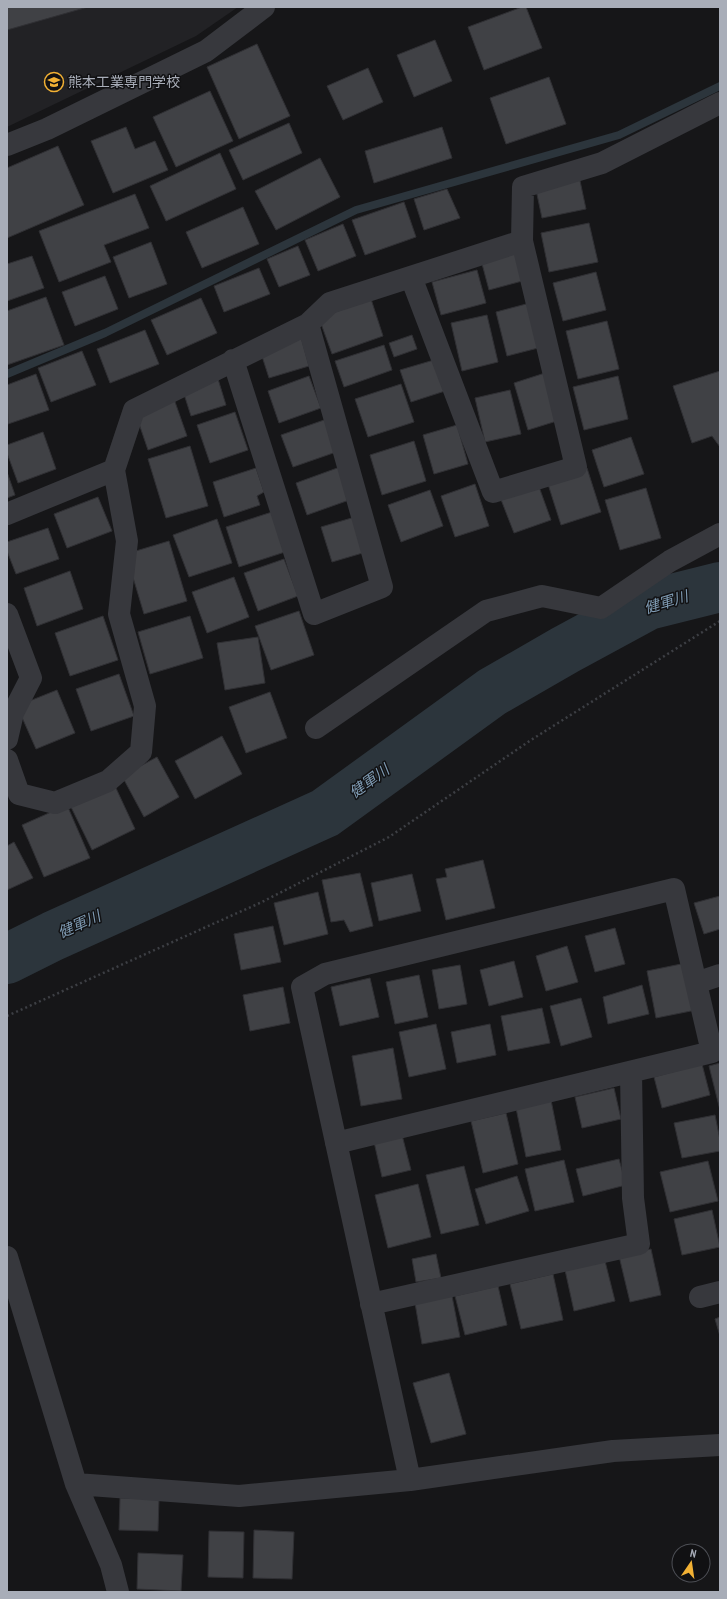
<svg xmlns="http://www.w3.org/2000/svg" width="727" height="1599" font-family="'PT Sans Narrow','Noto Sans JP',sans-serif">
<rect width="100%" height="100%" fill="#161618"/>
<path fill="#222225" d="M88 7H238L196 36 7 127V30Z"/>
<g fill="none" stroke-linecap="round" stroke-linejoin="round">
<path stroke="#2c353c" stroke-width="8" d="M7 374 105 333 356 210 619 135 720 86"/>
<path stroke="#2c353c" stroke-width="50" d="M7 959 53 936 325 813 492 692 565 650 648 605 720 587"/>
</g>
<path fill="#404145" stroke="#303034" d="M7 7H88L7 30Z
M522 7H526L542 48 484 70 468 27Z
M435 40 452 81 414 97 397 55Z
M257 44 290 116 239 139 207 67Z
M368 68 383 102 343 120 327 86Z
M549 77 566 124 506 144 490 98Z
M210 91 233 141 176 167 153 117Z
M289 123 302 153 243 180 229 150Z
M126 127 135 149 155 141 168 170 113 193 91 141Z
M442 127 452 158 374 183 365 151Z
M58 146 84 205 7 238V168Z
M220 153 236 189 166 221 150 186Z
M320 158 340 197 276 230 255 191Z
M579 176 586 209 542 218 535 185Z
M447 189 460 218 424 230 414 199Z
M135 194 149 228 104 245 111 262 59 282 39 231Z
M404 202 416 237 365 255 352 220Z
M243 207 259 244 202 268 186 232Z
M589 223 598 262 549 272 541 233Z
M343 224 356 256 318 271 305 240Z
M151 242 167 284 129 298 113 257Z
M298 246 310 275 279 287 267 259Z
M518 250 526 280 489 290 481 260Z
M32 256 44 288 7 301V264Z
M259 268 270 294 224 312 214 286Z
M477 270 486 303 441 315 432 282Z
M596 272 606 310 563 321 553 283Z
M105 276 118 309 75 326 62 292Z
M46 297 64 345 7 365V311Z
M201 298 217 333 167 355 151 320Z
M371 299 383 336 332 354 319 318Z
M530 303 542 347 507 356 496 312Z
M487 315 498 362 462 371 451 323Z
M607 321 619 369 578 379 566 331Z
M145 330 159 364 110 383 97 349Z
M412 335 417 349 394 357 389 343Z
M301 337 309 366 269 378 260 350Z
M384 345 392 370 344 387 335 361Z
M82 351 96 385 51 402 38 368Z
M434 360 445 391 411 402 400 370Z
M720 371V447L712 436 692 443 673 386Z
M545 373 560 420 528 430 514 383Z
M36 374 49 410 8 424 7 385Z
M309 376 321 408 279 423 268 391Z
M618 376 628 419 584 430 573 387Z
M218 379 226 405 191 416 183 391Z
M401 384 414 422 368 437 355 399Z
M510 390 521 434 485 442 475 398Z
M174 399 187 436 148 450 135 412Z
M235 412 248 450 210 463 197 425Z
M327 419 339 451 293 467 281 435Z
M457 425 468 464 434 474 423 435Z
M43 432 56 469 18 483 7 453V445Z
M631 437 644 474 604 487 592 450Z
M414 441 426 481 382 495 370 455Z
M190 446 208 506 166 518 148 459Z
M340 467 352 499 307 515 296 483Z
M256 468 264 492 257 496 260 505 224 517 213 482Z
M587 468 601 512 561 525 547 481Z
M7 472 15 495 7 498Z
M475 484 489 526 455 537 441 496Z
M538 484 551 520 514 533 500 497Z
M646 488 661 538 620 550 605 500Z
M430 490 443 526 401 542 388 505Z
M98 497 112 531 67 548 54 514Z
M275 511 288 551 239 567 226 527Z
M355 517 366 552 332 562 321 527Z
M217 519 232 563 189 577 173 535Z
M48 528 59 559 16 574 7 551V542Z
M169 541 187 601 144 614 126 554Z
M284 559 298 596 258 611 244 573Z
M70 571 83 609 37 626 24 588Z
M234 577 249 617 207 633 192 592Z
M299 611 314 655 271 670 255 626Z
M103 616 118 660 70 676 55 633Z
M190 616 203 658 150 674 138 632Z
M258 637 265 683 225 690 217 643Z
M119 674 134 716 91 731 76 689Z
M57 690 75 733 36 749 17 706Z
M270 692 287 738 246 753 229 707Z
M222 736 242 774 195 799 175 761Z
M157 757 179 797 144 817 122 776Z
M115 786 135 829 92 850 71 807Z
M67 805 90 858 44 877 22 825Z
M14 842 33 878 7 890V846Z
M483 860 495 908 446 920 436 879 447 877 445 869Z
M360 873 373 926 350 932 344 920 331 922 322 880Z
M412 874 421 911 379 921 371 883Z
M318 892 328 934 284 945 274 903Z
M720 896V929L704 934 694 903Z
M273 926 281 962 241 970 234 934Z
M615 928 625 964 595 972 585 936Z
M567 946 578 982 546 991 536 956Z
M514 961 523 997 489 1006 480 970Z
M686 963 696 1010 656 1018 647 971Z
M460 965 467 1004 439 1009 432 970Z
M419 975 428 1017 395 1024 386 982Z
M370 978 379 1017 340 1026 331 987Z
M642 985 649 1014 608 1024 603 997Z
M283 987 290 1023 250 1031 243 995Z
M581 998 592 1037 561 1046 550 1006Z
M542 1008 550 1043 508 1051 501 1016Z
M436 1024 446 1069 409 1077 399 1032Z
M490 1024 496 1055 457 1063 451 1032Z
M393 1048 402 1099 361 1106 352 1056Z
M720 1063V1110L709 1066Z
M702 1064 710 1095 662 1108 654 1077Z
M614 1088 621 1119 582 1128 575 1097Z
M551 1100 561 1150 526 1157 516 1108Z
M506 1113 518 1164 483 1173 471 1121Z
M715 1115 720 1140V1151L682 1158 674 1123Z
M402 1135 411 1170 382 1177 374 1142Z
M619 1159 626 1185 583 1196 576 1169Z
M564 1160 574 1202 535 1211 525 1169Z
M708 1161 718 1201 670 1212 660 1172Z
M464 1166 479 1225 441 1234 426 1175Z
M517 1176 529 1211 486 1224 475 1189Z
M418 1184 431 1237 388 1248 375 1195Z
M712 1210 720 1247 682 1255 674 1219Z
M651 1249 661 1295 630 1302 619 1256Z
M436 1254 441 1278 416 1282 412 1259Z
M605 1261 615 1301 574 1311 565 1270Z
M553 1274 563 1320 521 1329 510 1284Z
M498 1286 507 1325 465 1335 455 1296Z
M452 1296 460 1337 422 1344 415 1303Z
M720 1317V1336L715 1319Z
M449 1373 466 1434 431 1443 413 1383Z
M120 1498 159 1499 158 1531 119 1530Z
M254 1530 294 1532 292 1579 253 1578Z
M209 1531 244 1532 243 1578 208 1577Z
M138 1553 183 1555 181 1591 137 1589Z"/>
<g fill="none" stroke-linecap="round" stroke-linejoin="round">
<path stroke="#3d3f44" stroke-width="2.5" stroke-dasharray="2 3" stroke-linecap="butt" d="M7 1016 262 902 389 837 531 740 720 621"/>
<path stroke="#37383d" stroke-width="22" d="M411 277 493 492 576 467 522 241
M233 360 314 614 382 587 308 324
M7 514 114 470
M7 614 31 678 13 713 7 739
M316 728 486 611 542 596 601 608 670 561 720 534
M7 760 19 794 55 803 108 781 141 752 145 706 119 614 127 541 114 470 134 410 308 324 330 303 522 241 523 187 602 163 720 103
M696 983 720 975
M336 1143 712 1052 674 889 325 974 302 987C338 1152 374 1316 410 1480
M7 1257 76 1484 111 1565 118 1592
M700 1297 720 1292
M371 1304 639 1244 633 1198 631 1072
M76 1484 239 1496 410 1480 613 1451 720 1445"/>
<path stroke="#37383d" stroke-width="22" d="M7 145 47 129 206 51 264 7"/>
</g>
<defs>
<g id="school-ring" transform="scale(1)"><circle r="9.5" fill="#111113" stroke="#f2b134" stroke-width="1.5"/><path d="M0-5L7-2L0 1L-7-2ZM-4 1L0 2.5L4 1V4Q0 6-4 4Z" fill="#f2b134"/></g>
</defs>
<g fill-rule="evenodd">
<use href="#school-ring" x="54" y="82"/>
</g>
<g text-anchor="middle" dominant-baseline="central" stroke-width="3" stroke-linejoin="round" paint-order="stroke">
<g font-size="14" fill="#a8adb8" stroke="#111113" text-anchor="start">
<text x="68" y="82">熊本工業専門学校</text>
</g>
<g font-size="15" font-style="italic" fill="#7f9bb3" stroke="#111113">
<text transform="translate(666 602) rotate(-17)">健軍川</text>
<text transform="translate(369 781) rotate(-36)">健軍川</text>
<text transform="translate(79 924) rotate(-24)">健軍川</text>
</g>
</g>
<rect width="727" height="1599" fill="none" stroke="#a8adb8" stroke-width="16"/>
<g transform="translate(691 1563) rotate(13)"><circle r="19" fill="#111113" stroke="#4d4f55"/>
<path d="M0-3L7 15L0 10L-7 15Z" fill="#f2b134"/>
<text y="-6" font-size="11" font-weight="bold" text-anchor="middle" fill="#a8adb8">N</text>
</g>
</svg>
